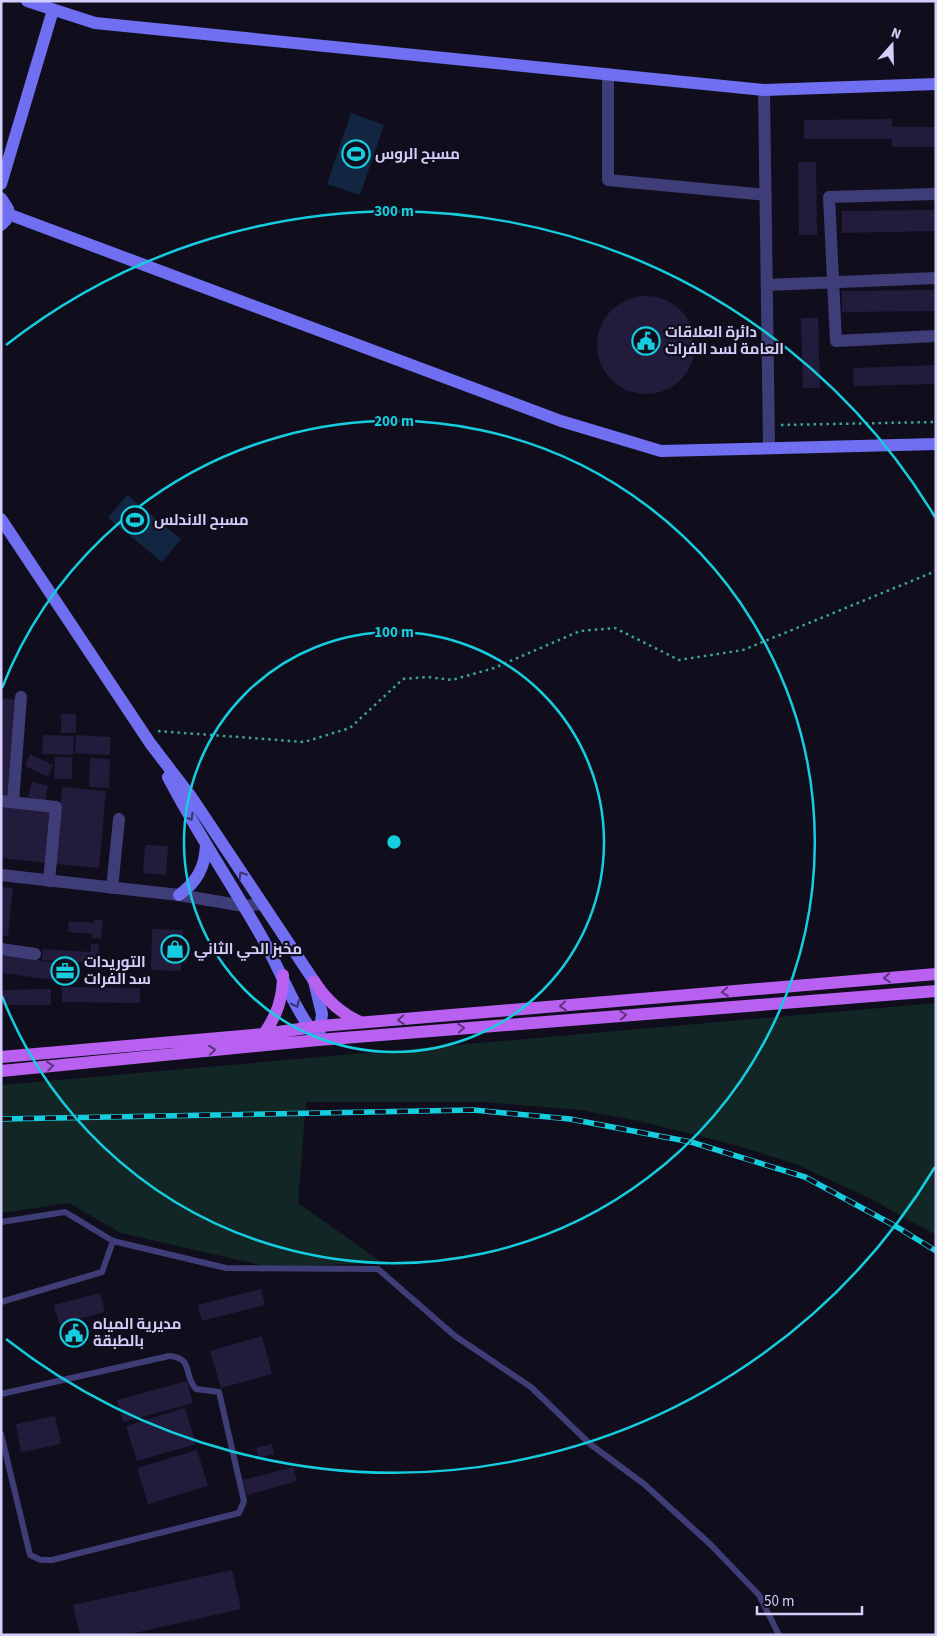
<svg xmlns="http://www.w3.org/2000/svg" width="937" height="1636" font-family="'Source Sans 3',Cairo,sans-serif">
<rect width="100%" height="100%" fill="#100e1d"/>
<path fill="#112625" d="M936 1003V1235L873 1200 796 1164 735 1145 639 1121 580 1110 483 1102H306L298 1203 383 1263 269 1267 121 1233 69 1203 1 1213V1085Z"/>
<path fill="#122541" d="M351 113 384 125 360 195 327 184Z
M127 495 181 539 162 562 108 518Z"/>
<path fill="#221b3c" d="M892 119V127H936V147H892V139H804V120Z
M798 162H816L817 235H799Z
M936 210V231L842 233V211Z
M936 290V311L842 312V291Z
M597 345a49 49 0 1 1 98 0a49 49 0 1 1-98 0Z
M801 318H818L820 388H803Z
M936 365V384L854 386 853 368Z
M1 698 16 700 8 796 1 795Z
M61 714H76V733H61Z
M43 735 74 736 73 755 42 754Z
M76 735 110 737V755L75 753Z
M30 754 53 765 48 777 25 766Z
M55 757H72V779H54Z
M90 758 110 759 109 788 89 787Z
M32 782 48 786 45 801 28 797Z
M62 787 106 791 99 868 55 864Z
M1 805 54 811 48 863 1 858Z
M145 845 168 846 166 875 143 873Z
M1 887 13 888 8 936 1 935Z
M94 919 103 920 101 939 92 938V934L68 932 69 921 94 923Z
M152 929 183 930 181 971 151 970Z
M91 944 99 945 98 968 89 967V963L42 960 43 949 91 952Z
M1 955 56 963 54 980 1 973Z
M62 987 140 988V1003L62 1002Z
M51 989V1005H1V990Z
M261 1289 265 1305 202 1321 198 1305Z
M100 1293 105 1312 59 1324 54 1305Z
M262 1336 272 1374 221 1388 210 1351Z
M187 1381 193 1403 123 1422 117 1400Z
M185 1408 196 1444 137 1461 126 1426Z
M55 1416 61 1444 21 1452 16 1424Z
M272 1444 274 1454 259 1458 256 1448Z
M197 1450 208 1486 148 1504 137 1468Z
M293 1467 297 1481 247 1495 243 1480Z
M232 1570 241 1609 126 1635H80L73 1605Z"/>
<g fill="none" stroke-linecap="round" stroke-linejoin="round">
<path stroke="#38a49d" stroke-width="2.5" stroke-dasharray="2.5 4" stroke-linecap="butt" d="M781 425 936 422
M158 731 304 742 350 728 403 679 428 677 452 680 494 668 580 631 615 628 679 660 743 650 936 571"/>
<path stroke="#3f3d77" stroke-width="6" d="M1 1222 65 1212 113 1241 226 1268 378 1269 455 1336 531 1387 590 1444 644 1484 711 1545 759 1595 779 1635
M1 1302 102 1272 113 1241
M1 1394 169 1356C194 1358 183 1375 196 1389L219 1392 244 1501 239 1513 52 1560H41L30 1555 1 1434"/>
<path stroke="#3f3d77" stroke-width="12" d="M608 74V180L766 195
M764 90 769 446
M936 194 829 197 836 341 936 336
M767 285 936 278
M1 801 56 807 49 881
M13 802 21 697
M112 888 119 819
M1 949 35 954"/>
<path stroke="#3f3d77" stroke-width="12" d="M1 875 179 895 244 906 261 904"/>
<path stroke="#706ef1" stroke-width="12" d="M27 1 95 23 764 90 936 84
M1 184 53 10
M1 198 8 209 6 220 1 225
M8 214 561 421 661 451 936 444
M1 519 150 743 192 798 314 981 322 1014 319 1037
M168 777C197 833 233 886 264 941 280 970 295 1010 315 1035
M179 895C197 882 205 867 206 845"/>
<path stroke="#b860f0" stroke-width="12" d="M314 981C326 1000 340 1013 360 1022
M264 1034C277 1015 283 998 283 975
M1 1057 264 1034 321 1026 936 974
M1 1071 318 1040 936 991"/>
<g stroke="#15cddf" stroke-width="5.5">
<path id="rail" d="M1 1119 473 1110 570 1119 691 1142 805 1177 897 1227 936 1251"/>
</g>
<use href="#rail" stroke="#100e1d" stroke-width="4" stroke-dasharray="11" stroke-linecap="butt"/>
</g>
<defs><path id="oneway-chevron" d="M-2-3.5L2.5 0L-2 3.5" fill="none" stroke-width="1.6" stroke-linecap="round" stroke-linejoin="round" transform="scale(1.25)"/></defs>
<g stroke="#363472">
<use href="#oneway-chevron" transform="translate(190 817) rotate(60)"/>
<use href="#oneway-chevron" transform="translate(242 875) rotate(-123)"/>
<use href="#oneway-chevron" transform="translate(296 1004) rotate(65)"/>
</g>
<g stroke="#5c337c">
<use href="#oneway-chevron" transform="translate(887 978) rotate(175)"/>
<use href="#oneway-chevron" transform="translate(725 992) rotate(175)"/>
<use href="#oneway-chevron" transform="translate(563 1006) rotate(175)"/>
<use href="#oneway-chevron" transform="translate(623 1015) rotate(-5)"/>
<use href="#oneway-chevron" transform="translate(401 1020) rotate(175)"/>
<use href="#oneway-chevron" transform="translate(461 1028) rotate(-5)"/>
<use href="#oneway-chevron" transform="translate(212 1050) rotate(-6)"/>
<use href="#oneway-chevron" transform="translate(50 1066) rotate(-6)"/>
</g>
<g fill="none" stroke="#15cddf" stroke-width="2.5">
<circle cx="394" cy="842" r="210"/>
<path d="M2 688A421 421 0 1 1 2 996"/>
<path d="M935 1167A631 631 0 0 1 6 1339M6 345A631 631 0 0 1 935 517"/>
</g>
<defs>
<g id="stadium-ring" transform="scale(1.4375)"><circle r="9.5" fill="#100e1d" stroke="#15cddf" stroke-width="1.5"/><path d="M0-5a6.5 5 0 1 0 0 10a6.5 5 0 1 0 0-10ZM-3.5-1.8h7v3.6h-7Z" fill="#15cddf"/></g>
<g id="civic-ring" transform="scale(1.4375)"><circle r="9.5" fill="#100e1d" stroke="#15cddf" stroke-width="1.5"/><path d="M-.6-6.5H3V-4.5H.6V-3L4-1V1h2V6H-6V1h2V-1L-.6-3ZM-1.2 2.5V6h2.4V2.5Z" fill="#15cddf"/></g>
<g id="shop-ring" transform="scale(1.4375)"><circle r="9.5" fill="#100e1d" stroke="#15cddf" stroke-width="1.5"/><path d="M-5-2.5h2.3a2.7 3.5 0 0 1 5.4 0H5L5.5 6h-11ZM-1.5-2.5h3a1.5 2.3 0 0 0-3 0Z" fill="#15cddf"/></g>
<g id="office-ring" transform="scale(1.4375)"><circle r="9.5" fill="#100e1d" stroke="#15cddf" stroke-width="1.5"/><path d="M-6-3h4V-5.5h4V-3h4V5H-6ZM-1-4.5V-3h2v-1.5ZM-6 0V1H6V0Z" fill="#15cddf"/></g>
</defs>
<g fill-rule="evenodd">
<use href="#stadium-ring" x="356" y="154"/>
<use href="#civic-ring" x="646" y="341"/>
<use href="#stadium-ring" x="135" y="520"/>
<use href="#shop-ring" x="175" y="949"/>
<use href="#office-ring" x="65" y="971"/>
<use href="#civic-ring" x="74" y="1333"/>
</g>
<g text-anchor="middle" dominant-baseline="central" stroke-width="4.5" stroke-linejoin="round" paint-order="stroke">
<g font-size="15" font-weight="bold" fill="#d3cefa" stroke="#100e1d" text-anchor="start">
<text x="375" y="154">مسبح الروس</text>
<text x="665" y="332">دائرة العلاقات<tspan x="665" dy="17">العامة لسد الفرات</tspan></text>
<text x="154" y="520">مسبح الاندلس</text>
<text x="194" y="949">مخبز الحي الثاني</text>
<text x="84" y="962">التوريدات<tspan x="84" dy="17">سد الفرات</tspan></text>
<text x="93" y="1324">مديرية المياه<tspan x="93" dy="17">بالطبقة</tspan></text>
</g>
</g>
<circle cx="394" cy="842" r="8" fill="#15cddf" stroke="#100e1d" stroke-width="2.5"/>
<g font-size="15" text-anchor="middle" font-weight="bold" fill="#15cddf" stroke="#100e1d" stroke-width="4.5" stroke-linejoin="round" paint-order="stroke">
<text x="394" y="216">300 m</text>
<text x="394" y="426">200 m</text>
<text x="394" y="637">100 m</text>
</g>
<rect width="937" height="1636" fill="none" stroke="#d3cefa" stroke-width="5"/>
<g transform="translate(892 45) rotate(20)" stroke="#100e1d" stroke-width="4" paint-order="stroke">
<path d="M0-4L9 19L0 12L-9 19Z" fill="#d3cefa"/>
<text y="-8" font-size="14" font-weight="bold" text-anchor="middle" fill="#d3cefa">N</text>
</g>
<path d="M757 1606v8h105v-8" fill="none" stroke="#d3cefa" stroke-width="2.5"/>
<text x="764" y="1606" font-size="15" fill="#d3cefa" stroke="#100e1d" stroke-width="4" paint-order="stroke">50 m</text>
</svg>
